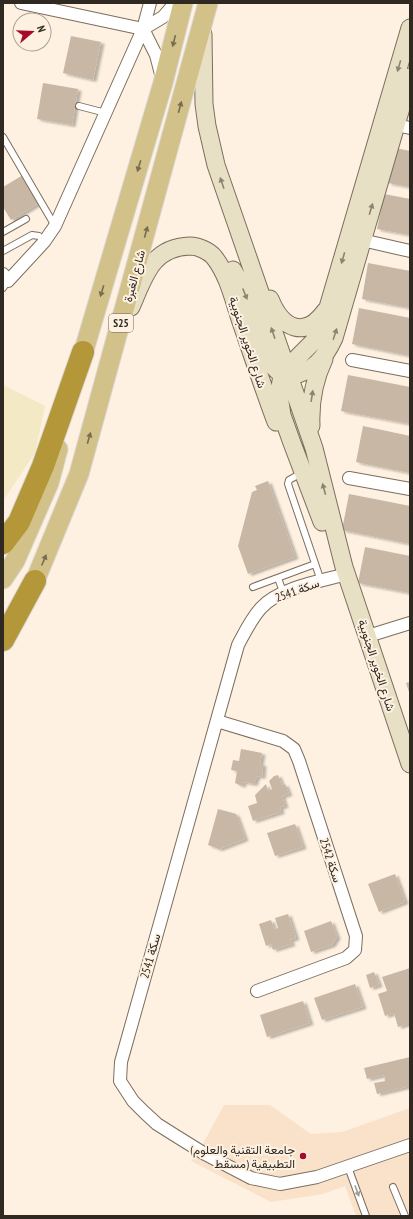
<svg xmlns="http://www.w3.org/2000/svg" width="413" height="1219" font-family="'PT Sans Narrow',Vazirmatn,sans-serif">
<defs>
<filter id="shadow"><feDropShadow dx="3.5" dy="2" stdDeviation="1" flood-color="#0004"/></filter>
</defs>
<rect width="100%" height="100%" fill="#fef1e1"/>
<path fill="#f9e2c9" d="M224 1105H270L311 1134 342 1132 410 1108V1216H356L345 1186 323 1194 271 1202 191 1161 199 1151Z"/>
<path fill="#f3e9c4" d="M3 385 45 406 35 453 3 501Z"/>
<path fill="#c8b7a5" filter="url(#shadow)" d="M71 36 101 42 93 80 63 73Z
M43 83 78 89 72 125 37 119Z
M395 148 410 151V187L388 183Z
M23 175 39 203 11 220 3 207V187Z
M384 194 410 199V235L377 229Z
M368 263 410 271V308L362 299Z
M359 308 410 318V356L352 344Z
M348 375 410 387V424L341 411Z
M363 426 410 436V473L356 462Z
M268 481 295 557 248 574 238 546 252 492 257 490 255 486Z
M349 494 410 506V544L342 530Z
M365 547 410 556V593L358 583Z
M410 682V695L406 683Z
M241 749 262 753 260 764H263L262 777 257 776 254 784 243 782 242 786 235 783 237 771 231 770 233 760 239 761Z
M278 775 282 785 285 784 289 794 282 796 285 806 280 807 281 812 253 821 248 806 257 803 255 795 266 784 268 791 272 789 269 781 274 776Z
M218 809 236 814 245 839 219 849 208 845Z
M295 824 303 847 275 856 267 833Z
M395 874 405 902 379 912 368 884Z
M288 914 296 938 290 940 292 944 273 950 271 944 266 946 259 924 271 920 274 929 278 928 275 918Z
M331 921 337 937 332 945 311 952 304 931Z
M410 968V1023L398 1027 394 1013 385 1016 378 994 387 991 382 977Z
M374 972 379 985 370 988 366 975Z
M355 984 363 1007 322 1020 314 998Z
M303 1001 310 1023 267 1037 260 1015Z
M410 1057V1086L377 1094 374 1083 385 1081 384 1075 367 1079 364 1068Z"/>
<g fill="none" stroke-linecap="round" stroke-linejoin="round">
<g stroke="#7c6e5d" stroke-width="8">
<path id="lane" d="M79 106 106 113
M3 137 55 226
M3 232 26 219
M3 251 32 235 39 236 44 242
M3 288 8 281
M298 475 289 480 288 484 321 581
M278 578 283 592
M253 587 315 564
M348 1167 366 1216
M393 1187 405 1216"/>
</g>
<g stroke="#7c6e5d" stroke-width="14">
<path id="street" d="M21 3 143 29 163 17 175 3
M143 29 156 55 162 78
M396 125 410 128
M362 240 410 251
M3 274 8 281 44 242 55 226 143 29 150 3
M352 360 410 371
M349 478 410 489
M347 574C321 581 279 588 261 608 251 619 245 632 238 645L121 1062 120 1081 133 1101 144 1112 157 1124 176 1136 205 1154 251 1178 280 1184 317 1177 410 1145
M368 636 410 623
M217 721 283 741 294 749 299 761 356 936 355 950 346 958 257 991"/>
</g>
<g stroke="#7c6e5d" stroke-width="19">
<path id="secondary" d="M203 34 204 104 207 126 216 165 314 448 344 567 410 764
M233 270C240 281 245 294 250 307 257 328 264 371 289 377
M270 299C282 329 305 340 326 310
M131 307C144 278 151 247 190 246 198 246 209 251 214 257 229 276 234 302 242 325 253 357 264 390 276 422
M289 377C313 371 324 360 334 338L410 77
M311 426C310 403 314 380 324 359
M322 522 292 443 282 415 279 395 281 381 284 373 293 362 313 342 322 328 410 28"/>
</g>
<g stroke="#dad8d7" stroke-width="21">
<path id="primary" d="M79 367 163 83 183 3
M3 579 15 561 49 483 58 449
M27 593 35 581 79 474 208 3"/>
</g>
<g stroke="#dad8d7" stroke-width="24">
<path id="highway" d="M3 543 19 522 43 466 83 352
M3 640 35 581"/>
</g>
<use href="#lane" stroke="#fff" stroke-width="6"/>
<use href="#street" stroke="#fff" stroke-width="12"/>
<use href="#secondary" stroke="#e8e0c4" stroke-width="17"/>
<use href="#primary" stroke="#d2c188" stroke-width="19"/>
<use href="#highway" stroke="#b49739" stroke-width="22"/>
</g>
<defs><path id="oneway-solid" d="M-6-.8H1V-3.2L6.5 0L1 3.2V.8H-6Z"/></defs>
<g fill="#786d50">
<use href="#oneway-solid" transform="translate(174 41) rotate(104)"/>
<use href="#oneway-solid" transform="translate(180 107) rotate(-75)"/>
<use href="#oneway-solid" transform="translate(139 166) rotate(107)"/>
<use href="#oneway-solid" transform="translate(146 232) rotate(-75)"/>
<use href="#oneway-solid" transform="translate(102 291) rotate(107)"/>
<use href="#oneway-solid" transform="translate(89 438) rotate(-74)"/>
<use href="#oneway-solid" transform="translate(44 560) rotate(-67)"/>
</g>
<g fill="#8c8473">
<use href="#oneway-solid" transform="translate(399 66) rotate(106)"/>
<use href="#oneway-solid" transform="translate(222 183) rotate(-109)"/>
<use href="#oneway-solid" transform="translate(371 209) rotate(-73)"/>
<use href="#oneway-solid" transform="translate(343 258) rotate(106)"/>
<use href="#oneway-solid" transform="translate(245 294) rotate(68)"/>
<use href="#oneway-solid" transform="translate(273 333) rotate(-109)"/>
<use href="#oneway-solid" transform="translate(335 334) rotate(-72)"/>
<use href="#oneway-solid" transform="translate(312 396) rotate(-81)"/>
<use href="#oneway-solid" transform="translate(324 489) rotate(-105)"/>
</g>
<use fill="#a19f9c" href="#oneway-solid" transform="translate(357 1191) rotate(70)"/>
<circle fill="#a50a2a" stroke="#fef1e1" stroke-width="1.5" cx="303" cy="1156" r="4"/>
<g text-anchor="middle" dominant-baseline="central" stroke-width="4" stroke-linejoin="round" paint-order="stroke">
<rect fill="#fef1e1" stroke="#6d655b" stroke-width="1" x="109" y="314" width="24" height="18" rx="3"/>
<g font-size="11" font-weight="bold" fill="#2f2922">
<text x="121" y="323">S25</text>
</g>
<g font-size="12" fill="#2f2922" stroke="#fef1e1">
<text transform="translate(134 276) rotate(-75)">شارع الغبرة</text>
<text transform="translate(248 342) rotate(72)">شارع الخوير الجنوبية</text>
<text transform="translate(297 590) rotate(-20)">سكة 2541</text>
<text transform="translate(377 665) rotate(72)">شارع الخوير الجنوبية</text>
<text transform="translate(331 860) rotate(72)">سكة 2542</text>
<text transform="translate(150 956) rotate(-74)">سكة 2541</text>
</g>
<g font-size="12" fill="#2f2922" stroke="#fef1e1" text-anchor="end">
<text x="295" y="1149">(جامعة التقنية والعلوم<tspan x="295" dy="14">التطبيقية (مسقط</tspan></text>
</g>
</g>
<rect width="413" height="1219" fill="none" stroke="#2f2922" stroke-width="8"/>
<g transform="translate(32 32) rotate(71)"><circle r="19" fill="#fef1e1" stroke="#aba195"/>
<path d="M0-3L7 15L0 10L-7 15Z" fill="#a50a2a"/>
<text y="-6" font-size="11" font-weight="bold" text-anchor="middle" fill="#2f2922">N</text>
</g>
</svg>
